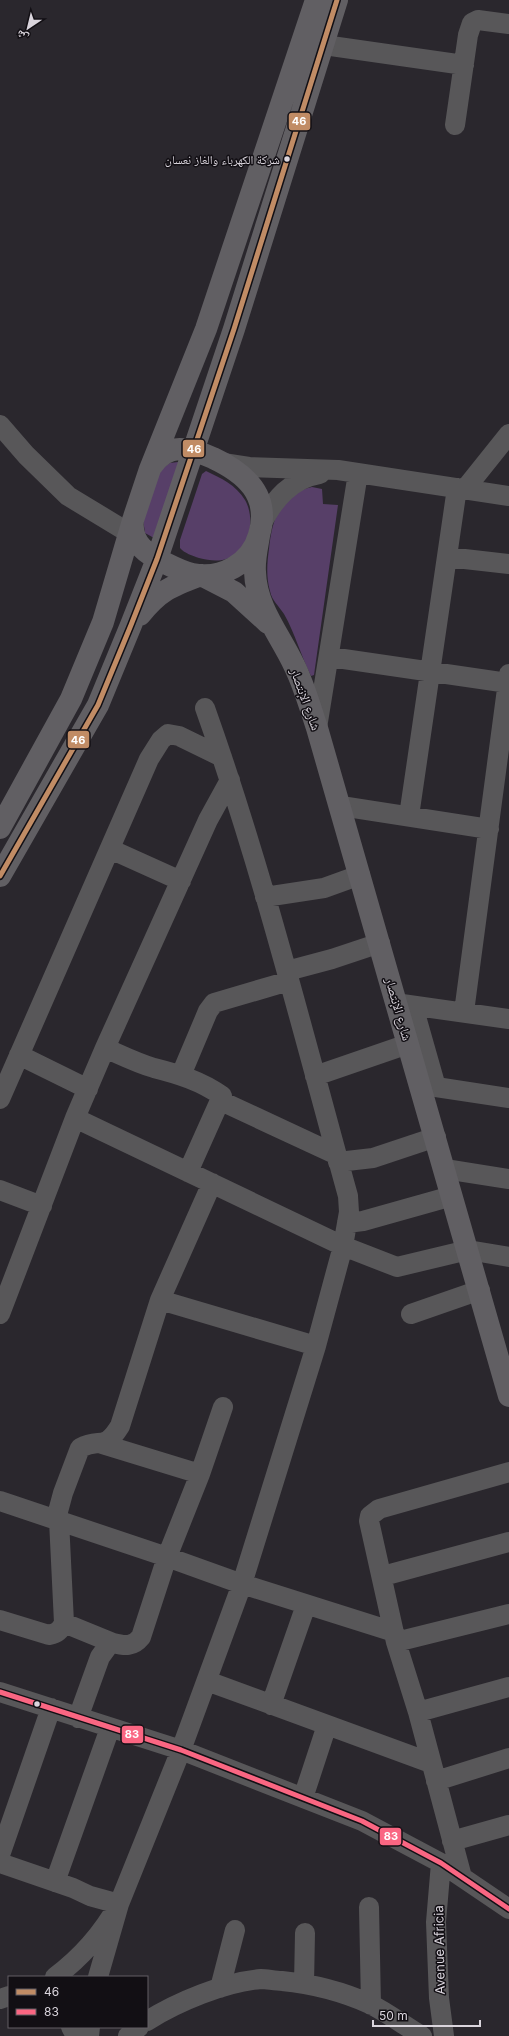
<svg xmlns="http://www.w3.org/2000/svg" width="509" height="2036" font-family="Inter,'Noto Naskh Arabic',sans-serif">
<rect width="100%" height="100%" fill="#2a272d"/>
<path fill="#573f68" d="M178 462 180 464 154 538 145 533 143 519 157 472 170 463Z
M206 471C221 478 236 485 245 500 256 519 250 552 226 559 217 562 208 560 199 558 193 556 184 553 180 548V540L202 474Z
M312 487 322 489 323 504 338 505 314 675 311 676C301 656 295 633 284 614 279 606 272 601 270 591 266 577 267 563 269 549 272 519 280 494 312 487Z"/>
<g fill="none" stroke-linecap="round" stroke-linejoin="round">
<path stroke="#585759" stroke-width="20" d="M324 45 464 65
M455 125 468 35 472 23 478 20 509 24
M0 425 26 455 68 496 129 533
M223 463 249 467 338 470 509 496
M465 489 509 434
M261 525C274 499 291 479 320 474
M447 557 509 564
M330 657 508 683
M317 728 358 473
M341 806 489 829
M409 816 457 488
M110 849 181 881
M265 897 324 888 360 875
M287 971 332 959 380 943
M402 1004 509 1019
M413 1006 436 1087 509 1098
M464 1012 509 674
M105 1048C121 1055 137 1063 154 1068 178 1074 201 1081 222 1096L188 1172
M19 1055 88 1089
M181 1075 208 1011 214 1003 289 981
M315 1076 408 1044
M0 1099 149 759 161 740 168 734 179 736 222 757
M221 1101 337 1155
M75 1118 343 1246 397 1267 468 1250 509 1257
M338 1162 373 1158 436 1137
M445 1169 509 1179
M212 1183 160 1300 316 1346
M0 1190 42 1206
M347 1223 363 1221 452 1196
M0 1314 75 1118 105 1048 208 820 230 780
M411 1314 480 1290
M200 1474 223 1407
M0 1501 167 1557 242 1584 394 1632
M56 1519 63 1493 80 1448C101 1437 104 1452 120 1426L160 1300
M383 1576 509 1542
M0 1620 49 1635C57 1633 60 1631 64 1623L59 1520
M64 1623 113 1643
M396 1642 509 1614
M207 1681 431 1763
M0 1692 181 1750 362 1821 441 1863 509 1909
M271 1705 306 1605
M418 1712 509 1687
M78 1718 100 1657 108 1646 113 1643C125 1646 133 1647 141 1637L167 1557 200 1474 102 1444
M436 1781 509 1758
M303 1798 327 1725
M452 1841 509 1825
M0 1855 51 1708
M0 1863 73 1888 90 1896 119 1904 98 1977
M441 1863 436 1922 439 1998 444 2036
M462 1877 418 1712 396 1642 369 1521 370 1516 379 1509 509 1472
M55 1882 110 1728
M369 1907 371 2005
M55 1977C82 1957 102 1934 119 1904L181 1750 242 1584 316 1346 343 1246 349 1212 348 1196C303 1033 262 868 205 708
M304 1984 305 1933
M220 1988 235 1930
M0 1999 9 1996
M147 2021C177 2002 225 1982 261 1979 267 1979 275 1981 282 1981 313 1984 341 1991 370 2004 388 2013 405 2026 422 2036
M71 2027 76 2036
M89 2036 90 2027
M128 2036 139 2027"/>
<path stroke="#615f63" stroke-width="22" d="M133 520C130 544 148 555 167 564 175 568 183 572 192 574 221 580 251 564 259 535 271 495 245 473 213 458 190 448 168 441 151 467
M259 536C257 548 254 560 255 572 256 607 280 635 294 665 304 685 310 707 317 728L509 1396
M140 615C160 590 172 586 201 575L234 592 268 623
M0 828 71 699 103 622 134 517 150 469 206 329 316 0
M0 876 98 705 131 625 157 559 234 329 337 0"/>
<g stroke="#120f14" stroke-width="8">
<path id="bus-1" d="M0 876 98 705 131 625 157 559 234 329 337 0"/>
</g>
<g stroke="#120f14" stroke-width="8">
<path id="bus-2" d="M0 1692 181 1750 362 1821 441 1863 509 1909"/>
</g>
<use href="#bus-1" stroke="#c18c65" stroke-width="5"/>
<use href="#bus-2" stroke="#fa6682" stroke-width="5"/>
</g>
<g fill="#dad5dd" stroke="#120f14" stroke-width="1.5">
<circle cx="287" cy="159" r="3.5"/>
<circle cx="37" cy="1704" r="3.5"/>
</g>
<g text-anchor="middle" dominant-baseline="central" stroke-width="3" stroke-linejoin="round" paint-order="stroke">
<g font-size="12" fill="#dad5dd" stroke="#120f14" text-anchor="end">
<text x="280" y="159">شركة الكهرباء والغاز نعسان</text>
</g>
<g font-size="13" fill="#dad5dd" stroke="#120f14">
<text transform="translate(306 699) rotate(70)">شارع الإنتصار</text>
<text transform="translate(399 1009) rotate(74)">شارع الإنتصار</text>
<text transform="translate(439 1950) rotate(-91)">Avenue Africia</text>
</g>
</g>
<g stroke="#120f14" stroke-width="1.5">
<rect x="288" y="112" width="23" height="19" rx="4" fill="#c18c65"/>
<rect x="182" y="439" width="23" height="19" rx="4" fill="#c18c65"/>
<rect x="67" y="730" width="23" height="19" rx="4" fill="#c18c65"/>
<rect x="121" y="1725" width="23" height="19" rx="4" fill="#fa6682"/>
<rect x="379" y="1827" width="23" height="19" rx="4" fill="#fa6682"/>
</g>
<g font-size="11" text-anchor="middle" font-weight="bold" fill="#fff">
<text x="299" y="125">46</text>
<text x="194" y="453">46</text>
<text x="78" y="744">46</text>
<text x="132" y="1738">83</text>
<text x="391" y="1840">83</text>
</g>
<rect x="8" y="1976" width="140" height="52" fill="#120f14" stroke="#625e64"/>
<rect x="16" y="1989" width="20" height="6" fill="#c18c65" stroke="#625e64"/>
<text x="44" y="1996" font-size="12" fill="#dad5dd">46</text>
<rect x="16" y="2009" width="20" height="6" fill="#fa6682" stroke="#625e64"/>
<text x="44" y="2016" font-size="12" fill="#dad5dd">83</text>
<g transform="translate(28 28) rotate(215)" stroke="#120f14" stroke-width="3" paint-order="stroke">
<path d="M0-3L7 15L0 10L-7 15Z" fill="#dad5dd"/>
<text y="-6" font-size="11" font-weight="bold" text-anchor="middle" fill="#dad5dd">ش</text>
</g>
<path d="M373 2020v6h107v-6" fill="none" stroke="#dad5dd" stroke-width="2"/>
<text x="379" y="2020" font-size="12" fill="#dad5dd" stroke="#120f14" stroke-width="3" paint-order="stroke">50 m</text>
</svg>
